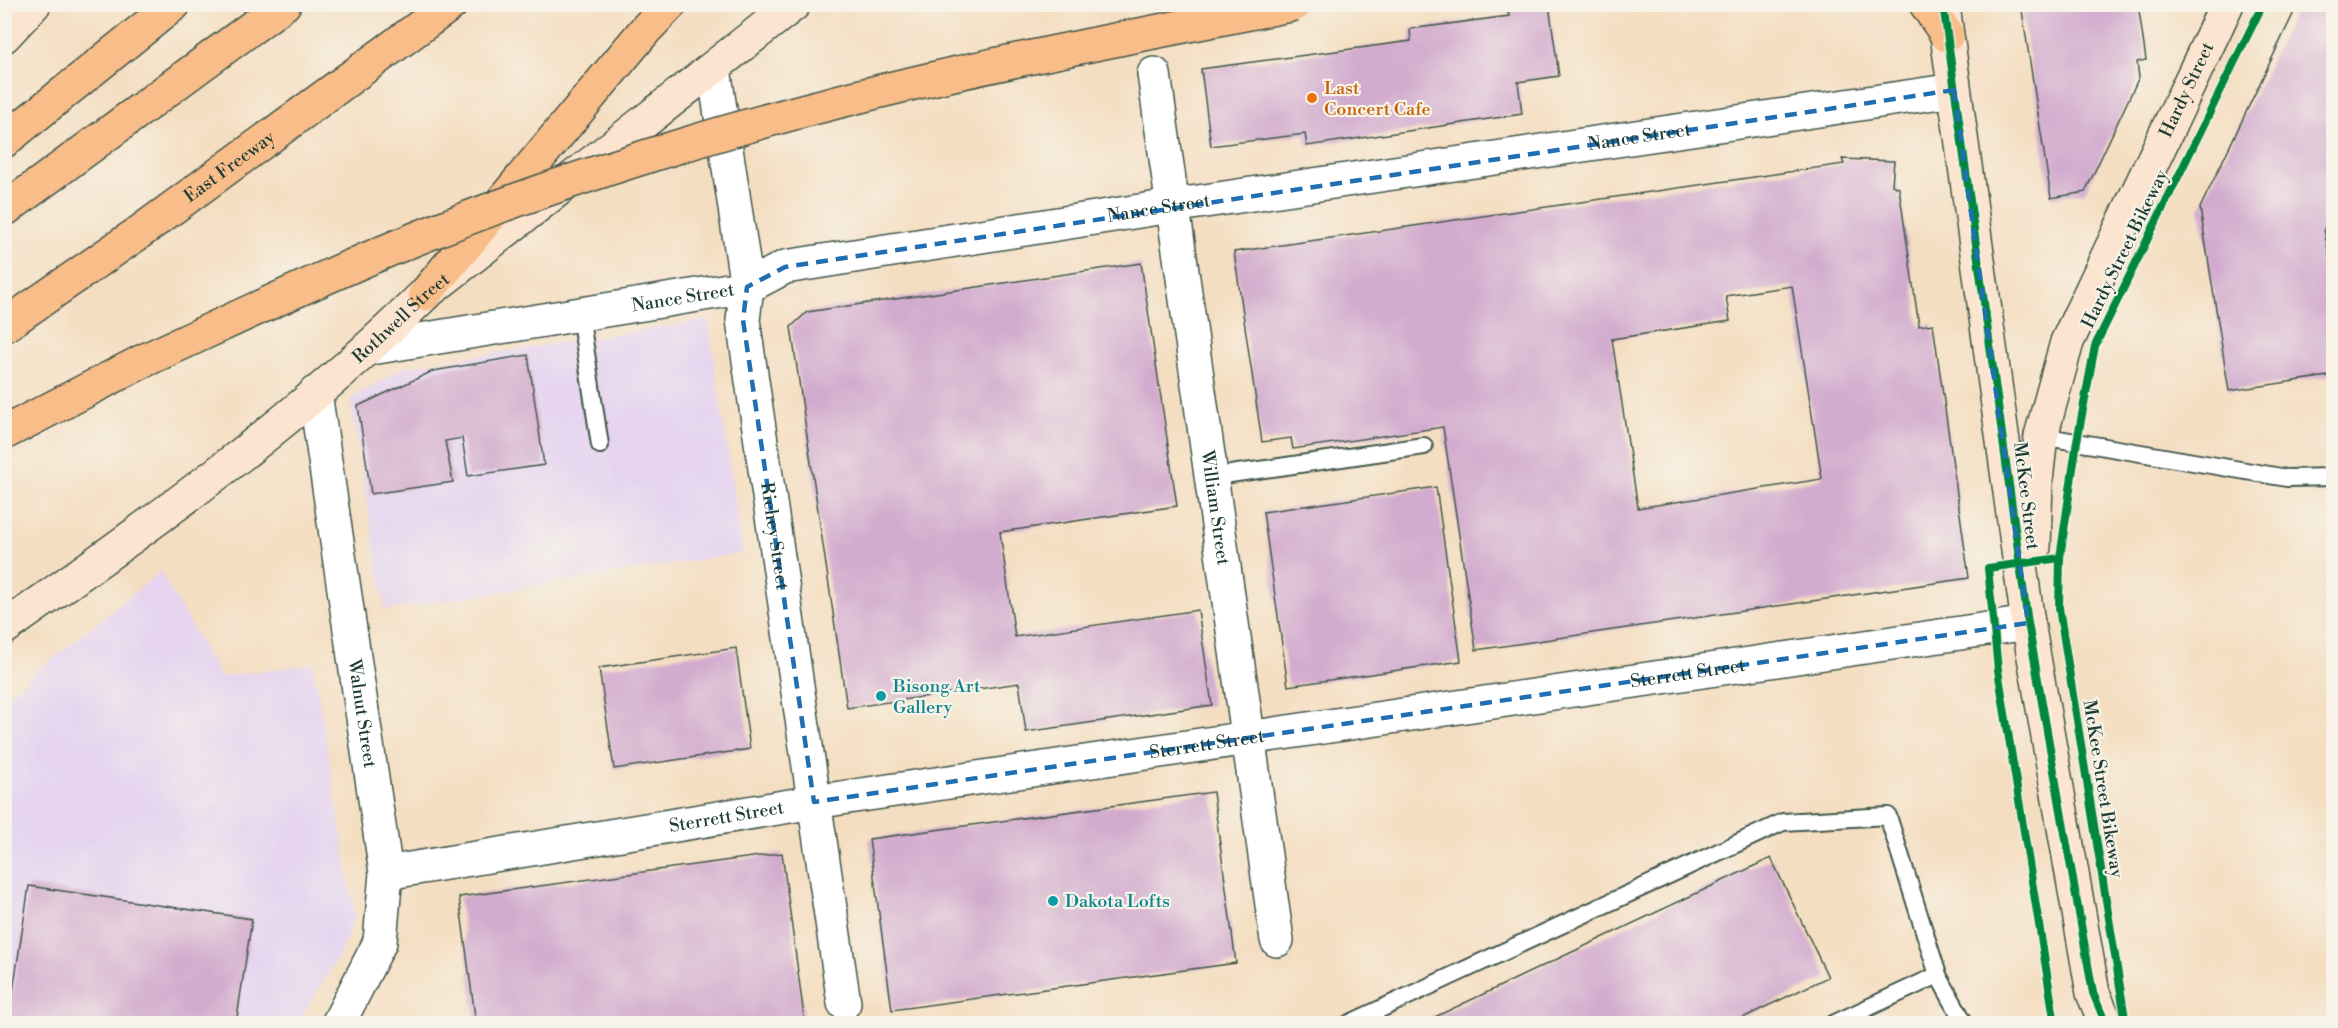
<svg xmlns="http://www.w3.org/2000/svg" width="2338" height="1028" font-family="'Libre Bodoni',serif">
<rect width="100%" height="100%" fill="#f7f3e8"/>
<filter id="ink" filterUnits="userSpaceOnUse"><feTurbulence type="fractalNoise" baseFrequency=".0167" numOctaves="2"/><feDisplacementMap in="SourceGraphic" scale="12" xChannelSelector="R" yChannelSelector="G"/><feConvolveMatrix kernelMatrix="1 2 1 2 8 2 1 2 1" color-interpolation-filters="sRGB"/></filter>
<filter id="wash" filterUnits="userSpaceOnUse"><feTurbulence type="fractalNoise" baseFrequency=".008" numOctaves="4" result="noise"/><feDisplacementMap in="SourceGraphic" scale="24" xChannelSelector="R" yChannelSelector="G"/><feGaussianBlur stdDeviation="1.35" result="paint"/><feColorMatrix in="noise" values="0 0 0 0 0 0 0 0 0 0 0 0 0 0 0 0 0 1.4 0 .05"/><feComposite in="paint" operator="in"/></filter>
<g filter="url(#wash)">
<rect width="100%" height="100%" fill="#f4dec1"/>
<path fill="#e5d3f0" d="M708 320 743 553 385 610 350 399 405 367Z
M160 572 220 677 313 664 355 916 340 954 298 1023 5 1024V697Z"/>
<g id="blocks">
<path fill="#d2abce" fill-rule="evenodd" d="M2021 4H2138L2146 60 2137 62 2139 77 2085 192 2051 198Z
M2298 4H2334V208L2324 229 2329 254 2334 253V375L2229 391 2200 208Z
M1549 5 1559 76 1518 82 1522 114 1307 146 1305 134 1211 146 1201 69 1411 41 1410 29 1509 16 1508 11Z
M1842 159 1894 161 1892 185 1899 188 1919 326 1933 324 1969 578 1476 650 1443 427 1293 449 1291 438 1262 442 1234 252 1844 164ZM1792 286 1822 479 1638 508 1612 339 1730 321 1726 296Z
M1141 263 1177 506 1000 532 1015 637 1198 610 1212 705 1026 732 1019 683 847 708 791 327 807 312Z
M528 355 544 465 468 476 462 438 445 441 453 482 371 494 358 406 433 371Z
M1436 487 1461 661 1288 686 1263 512Z
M736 648 750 749 614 769 599 668Z
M1213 792 1236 963 892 1010 869 839Z
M782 853 805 1024H476L459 897Z
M1771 858 1828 977 1730 1024H1420Z
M29 886 252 919 236 1024H8Z"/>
</g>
</g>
<g filter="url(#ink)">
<use href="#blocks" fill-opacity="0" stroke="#3f5549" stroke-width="1.5"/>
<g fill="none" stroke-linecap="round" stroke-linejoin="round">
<g stroke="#3f5549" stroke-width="20">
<path id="lane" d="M580 314 600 445
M2041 436 2287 478 2334 477
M1210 477 1424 446
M1348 1024 1783 822 1888 816 1938 975 1965 1024
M1833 1024 1938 975"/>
</g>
<g stroke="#3f5549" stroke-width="36">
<g id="street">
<path id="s1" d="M714 69 747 287 743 320 844 1003"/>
<path id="s2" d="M1154 74 1277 940"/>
<path id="s3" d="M371 348 747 287 785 267 1171 206 1954 90"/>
<path id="s4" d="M315 393 386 873 380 942 338 1024"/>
<path id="s5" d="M386 873 814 802 2028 623"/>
</g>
</g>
<g stroke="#3f5549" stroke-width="36">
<g id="secondary">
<path d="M1943 6 2028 623 2093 993 2106 1024"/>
<path d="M4 36 34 4"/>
<path id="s6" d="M2034 547 2036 480 2041 436 2067 342 2227 4"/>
<path id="s7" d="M4 628C151 525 298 420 425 294L794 4"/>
</g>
</g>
<g stroke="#3f5549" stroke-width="36">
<g id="highway">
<path d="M1926 4 1947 35"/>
<path d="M4 141 174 4"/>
<path d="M4 210 284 4"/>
<path d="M425 294 646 29 670 4"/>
<path id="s8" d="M4 326 137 234 451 4"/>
<path d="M4 433 143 361"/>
</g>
</g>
<use href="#lane" stroke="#fff" stroke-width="16"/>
<use href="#street" stroke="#fff" stroke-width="33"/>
<use href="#secondary" stroke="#fce5d0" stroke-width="33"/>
<use href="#highway" stroke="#f8bd89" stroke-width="33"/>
<g stroke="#3f5549" stroke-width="36" stroke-linecap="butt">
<path id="highway-bridge" d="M143 361C235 319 326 275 420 237 500 204 584 176 667 150 872 85 1084 46 1295 4"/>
</g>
<use href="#highway-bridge" stroke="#f8bd89" stroke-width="33"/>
<g stroke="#f7f3e8" stroke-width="11">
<path id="cycleway" d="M1943 4 2028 623 2093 993 2106 1024
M2055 1024 1998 670 1988 568 2060 558
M2126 1024 2059 608 2060 558 2077 441 2095 346 2263 4"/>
</g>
<use href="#cycleway" stroke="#00873e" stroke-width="8"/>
</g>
</g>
<path fill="none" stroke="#1f6fb2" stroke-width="4.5" stroke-dasharray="12 8" stroke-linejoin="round" d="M1954 90 2028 623 814 802 743 320 747 287 785 267Z"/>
<circle fill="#e8710a" stroke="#f7f3e8" stroke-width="2" cx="1312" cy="98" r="6"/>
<g fill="#0f9aa8" stroke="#f7f3e8" stroke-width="2">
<circle cx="881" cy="696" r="6"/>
<circle cx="1053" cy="901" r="6"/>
</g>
<g text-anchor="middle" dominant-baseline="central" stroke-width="4.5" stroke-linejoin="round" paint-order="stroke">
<g font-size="18" fill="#c56008" stroke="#f7f3e8" text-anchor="start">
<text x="1324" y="88">Last<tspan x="1324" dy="21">Concert Cafe</tspan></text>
</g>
<g font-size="18" fill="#1f3d34" stroke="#f7f3e8">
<text stroke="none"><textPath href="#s6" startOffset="488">Hardy Street</textPath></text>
<text stroke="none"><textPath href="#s3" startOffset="1288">Nance Street</textPath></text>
<text stroke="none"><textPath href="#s8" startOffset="276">East Freeway</textPath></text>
<text stroke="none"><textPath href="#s3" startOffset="802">Nance Street</textPath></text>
<text transform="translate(2125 249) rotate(-64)">Hardy Street Bikeway</text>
<text stroke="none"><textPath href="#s3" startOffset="316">Nance Street</textPath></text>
<text stroke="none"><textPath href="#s7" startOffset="504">Rothwell Street</textPath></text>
<text transform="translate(2026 496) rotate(83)">McKee Street</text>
<text stroke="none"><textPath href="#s2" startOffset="438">William Street</textPath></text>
<text stroke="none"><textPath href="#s1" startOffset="472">Richey Street</textPath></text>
<text stroke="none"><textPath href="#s5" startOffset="1317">Sterrett Street</textPath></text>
<text stroke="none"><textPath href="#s4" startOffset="324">Walnut Street</textPath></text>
<text stroke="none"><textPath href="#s5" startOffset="831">Sterrett Street</textPath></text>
<text transform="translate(2103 789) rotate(81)">McKee Street Bikeway</text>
<text stroke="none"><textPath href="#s5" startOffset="345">Sterrett Street</textPath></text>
</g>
<g font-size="18" fill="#0d838f" stroke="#f7f3e8" text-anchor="start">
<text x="893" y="686">Bisong Art<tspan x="893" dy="21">Gallery</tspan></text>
<text x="1065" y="901">Dakota Lofts</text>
</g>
</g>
<rect width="2338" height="1028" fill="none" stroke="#f7f3e8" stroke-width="24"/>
</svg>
